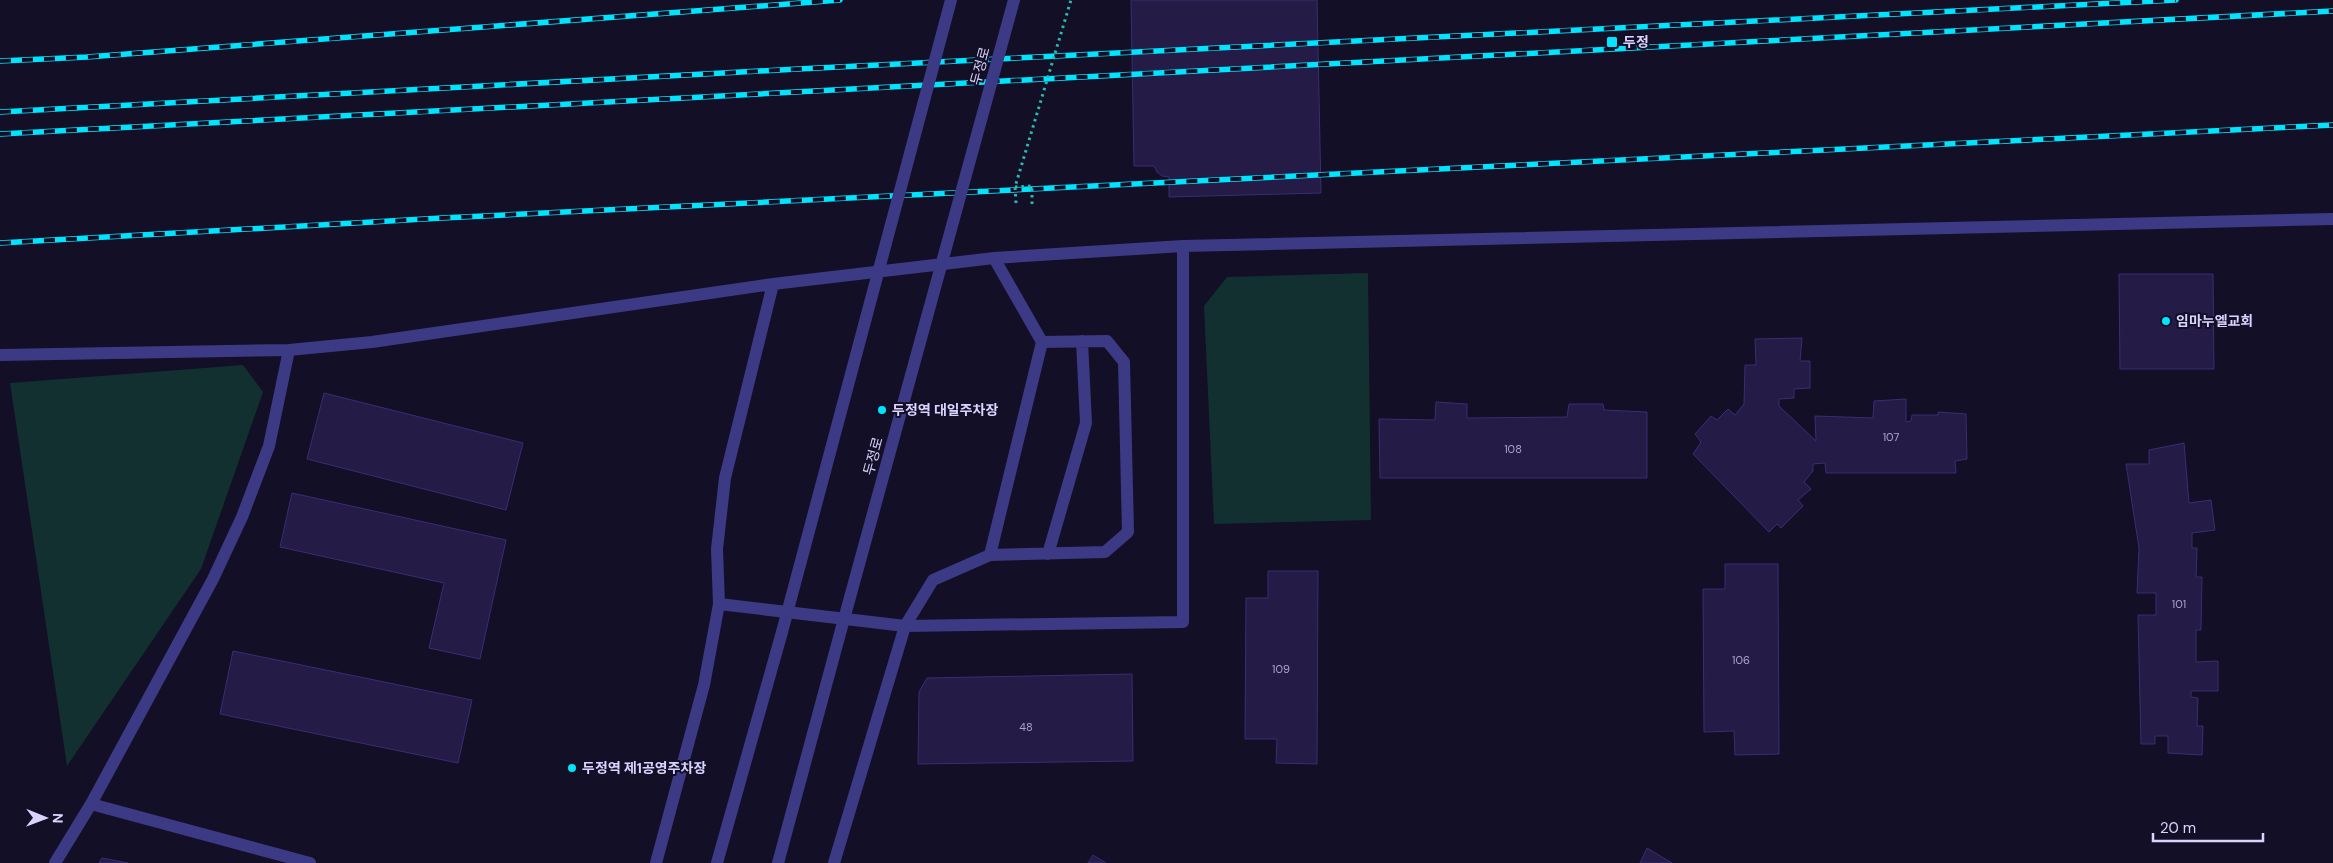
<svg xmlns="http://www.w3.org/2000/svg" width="2333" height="863" font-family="'DM Sans','Noto Sans KR',sans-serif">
<rect width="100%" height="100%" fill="#130f26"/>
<path fill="#12302f" d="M1368 273 1371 520 1214 524 1204 306 1227 277Z
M243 365 263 392 201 569 67 766 10 383Z"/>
<path fill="#241b47" stroke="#3b2d73" d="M1131 0H1317L1321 193 1169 197V177L1162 176 1157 172 1154 166H1134Z
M2119 274H2213L2214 369H2120Z
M1802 338 1800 361H1810V388L1794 389V398L1779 399V406L1816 441 1815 416 1873 418 1874 401 1906 399V422L1911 421 1912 415H1938V412L1966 414 1967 459 1955 461 1956 473H1826L1825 463 1813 464V471L1804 482 1811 489 1798 500 1803 506 1781 528 1777 524 1769 532 1693 454 1701 442 1695 434 1711 416 1717 420 1728 409 1735 415 1744 404 1745 365H1756L1755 339Z
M324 393 523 443 506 510 307 459Z
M1436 402 1467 404V418L1567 417 1569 404H1603L1604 410 1647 412V478H1380L1379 419 1435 420Z
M2184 443 2189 503 2211 500 2215 530 2192 533V548H2197L2196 577H2202L2201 630H2196V662L2218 661V691H2191V697L2198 698 2197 726H2203L2202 755 2168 753V736H2155V744H2141L2138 615H2156V593H2137L2139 548 2126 464H2149V450Z
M292 493 506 540 480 659 429 648 444 583 280 547Z
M1725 564H1778L1779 754 1735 755 1734 731 1704 732 1703 589H1725Z
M1268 571H1318L1317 764 1276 763 1277 739H1245L1246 598H1268Z
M233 651 472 700 458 763 220 714Z
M1132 674 1133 761 918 764 919 692 927 678Z
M1647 848 1672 863H1640Z
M1093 855 1106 863H1088Z
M102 858 128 863H99Z"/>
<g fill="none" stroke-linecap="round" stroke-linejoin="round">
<path stroke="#3d3a85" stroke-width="12" d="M1048 554 1086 423 1082 341
M990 555 1105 552 1128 532 1124 362 1107 341 1042 342"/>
<path stroke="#3d3a85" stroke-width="12" d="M0 355 289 350 372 342 773 284 994 258 1183 246 2333 219
M719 604 905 626 1183 622V246
M91 804 310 863
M55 863 91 804 213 579 242 517 269 446 289 350
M656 863 704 685 719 604 717 549 725 478 773 284
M834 863 905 626 933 580 990 555 1042 342 994 258"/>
<path stroke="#3d3a85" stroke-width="12" d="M717 863 782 632
M778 863 841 630"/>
<g stroke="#00e5ff" stroke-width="5.5">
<path id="rail" d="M0 61 87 57 840 0
M0 112 798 69 2176 0
M0 134 2333 11
M0 243 442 218 2333 125"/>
</g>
<use href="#rail" stroke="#130f26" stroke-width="4" stroke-dasharray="11" stroke-linecap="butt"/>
<path stroke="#2fb8b0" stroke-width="3" stroke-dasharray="2.5 4" stroke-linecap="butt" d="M1015 187 1032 186V205
M1016 203 1015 187 1071 0"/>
<path stroke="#3d3a85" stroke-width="12" d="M841 630 1014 0
M782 632 951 0"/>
</g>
<g fill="#00e5ff" stroke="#130f26" stroke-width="2">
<rect x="1606" y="36" width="12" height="12" rx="2.5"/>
<circle cx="2166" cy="321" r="5"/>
<circle cx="882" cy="410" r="5"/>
<circle cx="572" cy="768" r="5"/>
</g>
<g text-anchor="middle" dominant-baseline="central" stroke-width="4" stroke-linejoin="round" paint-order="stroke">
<g font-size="11" fill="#aca6d1">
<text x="1891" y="437">107</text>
<text x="1513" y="449">108</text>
<text x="2179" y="604">101</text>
<text x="1741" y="660">106</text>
<text x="1281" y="669">109</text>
<text x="1026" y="727">48</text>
</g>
<g font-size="14" font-weight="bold" fill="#d9d4ff" stroke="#130f26" text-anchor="start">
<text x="1623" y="42">두정</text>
<text x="2176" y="321">임마누엘교회</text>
<text x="892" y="410">두정역 대일주차장</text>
<text x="582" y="768">두정역 제1공영주차장</text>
</g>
<g font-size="14" fill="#d9d4ff" stroke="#130f26">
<text transform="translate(980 66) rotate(-75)">두정로</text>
<text transform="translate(873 456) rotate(-75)">두정로</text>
</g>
</g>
<g transform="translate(45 818) rotate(91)" stroke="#130f26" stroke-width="4" paint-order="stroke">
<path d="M0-4L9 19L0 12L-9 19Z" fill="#d9d4ff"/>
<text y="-8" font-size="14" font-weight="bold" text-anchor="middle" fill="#d9d4ff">N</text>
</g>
<path d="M2153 833v8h110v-8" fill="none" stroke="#d9d4ff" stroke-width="2.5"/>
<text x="2160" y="833" font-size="15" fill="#d9d4ff" stroke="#130f26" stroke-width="4" paint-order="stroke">20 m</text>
</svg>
